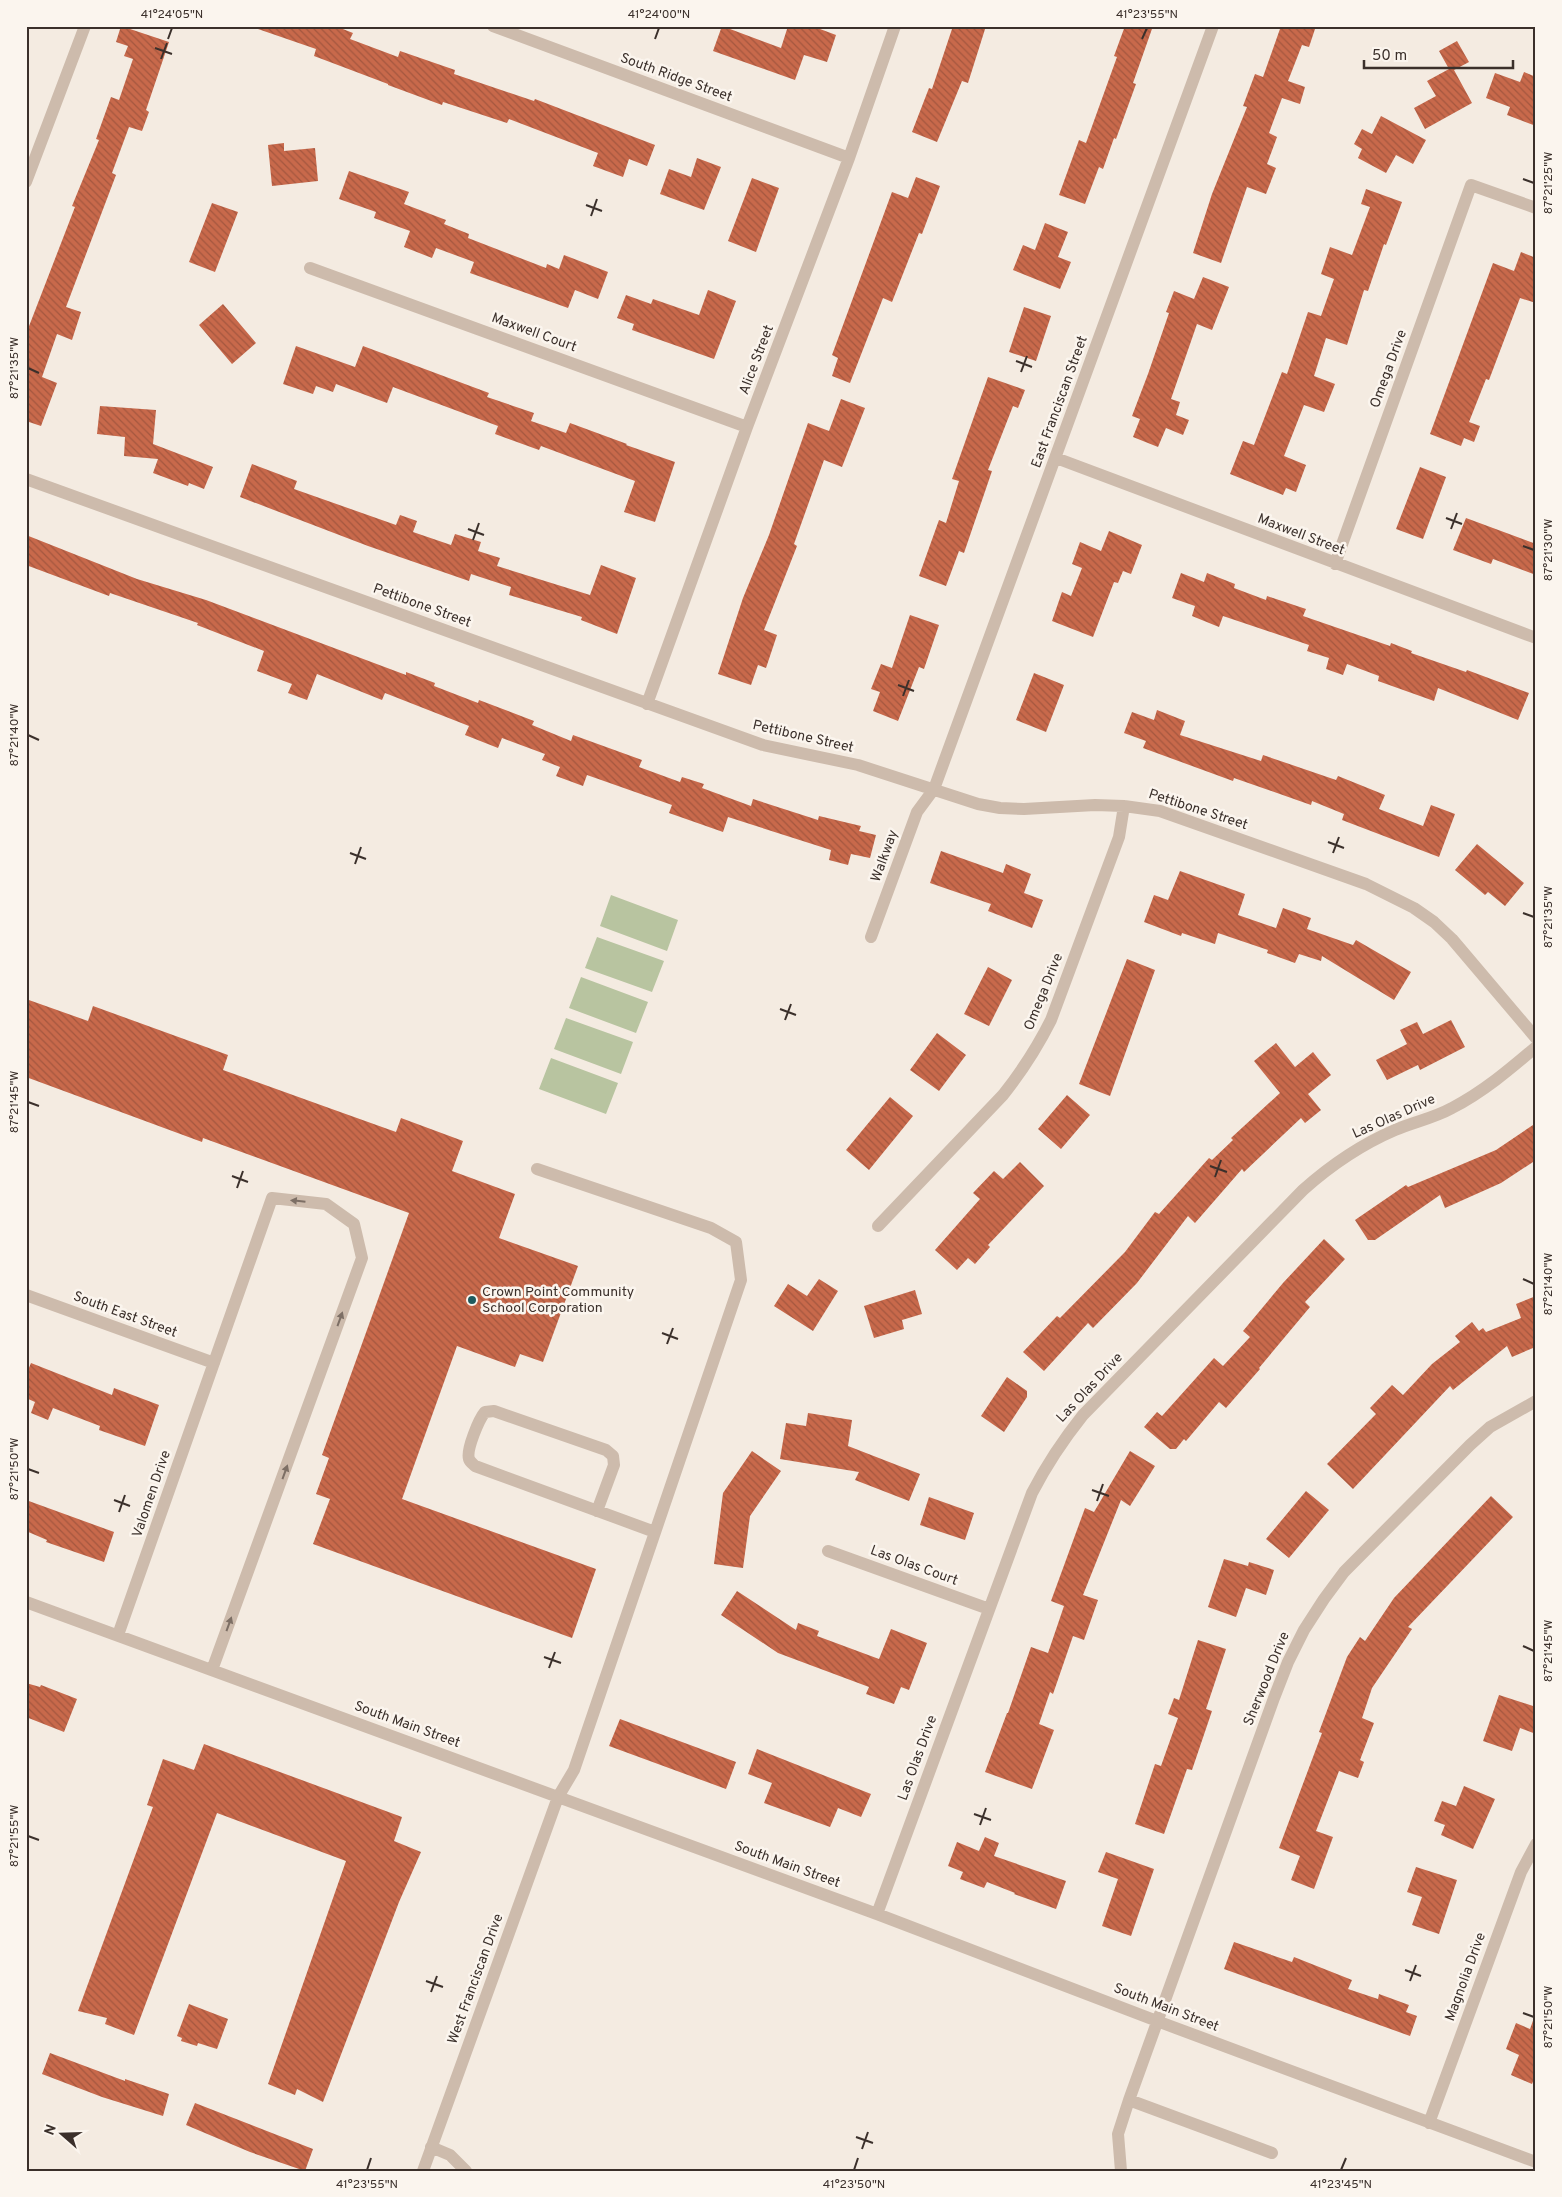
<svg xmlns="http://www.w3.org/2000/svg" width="1562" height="2197" font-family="Overpass,sans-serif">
<defs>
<pattern id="building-back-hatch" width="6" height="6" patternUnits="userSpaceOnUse" patternTransform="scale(1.25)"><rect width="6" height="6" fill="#c8694b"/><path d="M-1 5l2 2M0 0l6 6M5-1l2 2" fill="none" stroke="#a4573f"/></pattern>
</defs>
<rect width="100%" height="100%" fill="#f4ebe1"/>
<path fill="#b8c4a0" d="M611 895 678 920 667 951 600 926Z
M597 937 664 961 652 992 585 968Z
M581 977 648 1002 636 1033 569 1008Z
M566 1018 633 1042 621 1074 554 1049Z
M551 1058 618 1083 606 1114 539 1089Z"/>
<path fill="url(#building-back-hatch)" d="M121 26 169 42 146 110 149 112 142 131 129 127 112 173 116 175 66 307 81 312 72 340 57 334 42 377 57 383 41 426 26 421V334L75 207 72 206 99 140 96 139 111 97 119 100 133 59 124 56 128 46 116 42Z
M258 26H335L353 33 350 39 398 57 400 51 455 70 454 74 534 101 535 99 655 145 647 166 629 159 623 177 593 166 598 153 509 119 507 123 443 102 442 105 388 85V84L314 56 316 49 258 29Z
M722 26 781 48 788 26H812L836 35 827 62 804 55 795 80 713 51Z
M953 26H986L968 83 962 81 937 142 912 132 929 88 932 89Z
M1125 26H1153L1133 83 1136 84 1116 139 1114 138 1103 169 1099 167 1085 204 1059 195 1079 140 1086 143 1117 57 1114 56Z
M1281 26H1316L1309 47 1302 45 1288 81 1305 87 1300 104 1282 98 1269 133 1277 137 1267 164 1276 168 1266 194 1247 187 1221 263 1193 253 1212 194 1247 107 1243 106 1255 74 1263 77Z
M1457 41 1469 62 1454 70 1472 103 1425 129 1414 108 1436 96 1427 81 1449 69 1439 51Z
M1524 72 1536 77V126L1507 115 1510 107 1486 98 1495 73 1520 82Z
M1381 116 1426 140 1413 164 1396 155 1386 173 1358 158 1362 149 1354 144 1362 129 1372 134Z
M284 143V151L315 148 318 181 272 186 268 145Z
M697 158 721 167 704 210 660 194 669 169 691 177Z
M349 171 409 192 404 204 446 220 444 224 469 234 468 238 546 268 547 264 559 269 564 255 608 272 598 299 575 290 568 308 470 273 474 262 436 248 432 258 404 247 410 231 374 218 376 212 339 199Z
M916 177 940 186 922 234 919 233 892 302 883 298 850 383 832 376 838 358 832 355 892 192 908 198Z
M752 178 779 188 756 252 728 241Z
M1366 189 1402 202 1386 245 1384 244 1368 291 1364 290 1347 345 1326 338 1314 376 1335 384 1324 412 1304 405 1284 456 1306 465 1296 492 1286 488 1283 495 1230 474 1243 441 1254 445 1282 372 1287 374 1308 312 1321 316 1334 279 1321 274 1330 247 1352 255 1370 207 1361 204Z
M212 203 238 212 215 272 189 262Z
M1045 223 1068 232 1058 257 1071 262 1060 289 1013 270 1023 245 1035 250Z
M1521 252 1536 258V303L1520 298 1489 380 1486 379 1469 422 1480 426 1474 442 1464 438 1461 446 1430 434 1493 263 1514 271Z
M1203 277 1229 287 1212 330 1197 324 1171 399 1180 402 1176 415 1189 420 1183 435 1166 428 1158 447 1133 437 1140 419 1132 416 1148 374 1169 313 1166 312 1174 291 1194 299Z
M708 290 736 301 714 359 632 330 634 324 617 318 626 295 651 304 653 299 699 315Z
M223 304 256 343 232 364 199 325Z
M1024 307 1051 316 1036 361 1009 352Z
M296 346 355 367 363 346 489 393 487 397 534 413 531 421 566 433 570 423 627 444 626 445 675 462 655 522 624 512 635 481 541 446 539 450 495 434 498 426 393 387 387 403 336 384 333 392 316 386 313 394 283 384Z
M988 377 1025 390 1018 408 1013 406 988 470 992 471 964 553 959 551 946 586 919 576 939 520 946 523 959 481 952 479Z
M841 399 865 408 842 467 824 460 794 544 797 546 764 630 777 635 766 668 758 665 751 685 718 674 743 598 769 535 808 423 829 431Z
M100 406 156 410 153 444 213 467 204 489 189 483 188 486 153 473 158 459 124 456 125 437 97 434Z
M252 464 297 481 294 489 396 525 400 515 417 521 413 532 451 545 455 534 481 542 478 551 500 558 497 566 590 595 601 565 636 578 617 634 581 620 582 617 509 595 511 587 471 574 469 581 368 546 240 497Z
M1420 467 1446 477 1423 539 1396 529Z
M1466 518 1536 544V575L1493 559 1491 564 1453 550Z
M1109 531 1142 545 1131 574 1123 571 1118 583 1114 582 1093 637 1052 621 1062 592 1071 596 1082 568 1072 564 1080 542 1101 551Z
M26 535 137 579 206 600 406 675V672L435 683 434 686 478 703 479 700 534 721 532 725 571 741 573 735 642 760 639 767 680 782 682 777 704 784 702 788 751 806 753 799 818 820 819 816 861 826 859 831 876 835 870 858 851 854 848 865 829 860 831 850 728 817 723 832 669 813 672 805 587 775 583 786 556 776 560 767 542 760 545 754 502 738 498 748 465 735 469 726 385 693 382 700 317 674 307 700 288 693 292 684 257 671 264 651 197 625 198 623 110 593 109 596 26 565Z
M1181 573 1204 582 1207 573 1235 584 1234 588 1266 600 1267 596 1306 609 1303 616 1390 646 1391 643 1412 651 1411 653 1466 672 1467 670 1529 693 1518 720 1438 688 1434 701 1378 681 1379 676 1347 664 1343 675 1326 669 1329 658 1307 651 1309 645 1223 616 1219 627 1192 616 1195 606 1172 598Z
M910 615 939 625 924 669 919 667 898 721 873 711 880 692 871 689 881 664 892 668Z
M1034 673 1064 685 1046 732 1016 720Z
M1157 710 1185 721 1180 735 1261 761 1263 755 1336 780 1338 776 1385 795 1379 809 1423 826 1431 805 1455 814 1439 857 1342 820 1344 814 1312 801 1311 805 1234 778 1233 781 1143 748 1146 741 1124 733 1132 712 1154 720Z
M1477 844 1524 883 1505 906 1488 892 1485 895 1455 870Z
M941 851 1003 873 1006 864 1031 874 1024 893 1043 900 1032 928 988 911 991 904 930 883Z
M1180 871 1245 894 1238 915 1276 928 1283 908 1311 918 1307 929 1353 945 1356 940 1411 972 1394 1000 1322 956 1321 961 1299 954 1295 963 1267 953 1268 950 1218 933 1215 944 1182 933 1181 936 1144 922 1154 895 1168 900Z
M1127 959 1155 970 1110 1096 1079 1084Z
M988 967 1012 980 989 1026 964 1014Z
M26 999 88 1021 93 1006 228 1055 223 1070 329 1108 396 1132 401 1118 463 1141 452 1171 515 1194 499 1238 578 1266 543 1362 520 1354 515 1367 457 1346 402 1499 596 1569 572 1638 313 1544 330 1499 316 1494 329 1458 322 1455 409 1213 203 1138 202 1142 26 1077Z
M1451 1020 1465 1047 1420 1070 1418 1065 1387 1080 1376 1060 1407 1044 1400 1030 1417 1022 1423 1034Z
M937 1033 966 1055 939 1091 910 1070Z
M1276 1043 1295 1067 1313 1052 1331 1075 1308 1094 1321 1110 1305 1123 1301 1118 1244 1172 1242 1169 1195 1223 1188 1216 1137 1283 1093 1328 1088 1323 1044 1371 1023 1352 1057 1316 1060 1318 1125 1252 1155 1212 1159 1214 1209 1158 1212 1160 1233 1140 1231 1138 1280 1093 1254 1061Z
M1067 1095 1090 1115 1061 1149 1038 1129Z
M890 1097 913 1116 869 1170 846 1150Z
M1536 1123V1160L1501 1183 1445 1208 1440 1195 1375 1240H1368L1355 1220 1406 1185 1408 1187 1496 1150Z
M1020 1162 1044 1186 988 1245 990 1247 975 1264 968 1258 957 1270 935 1250 980 1199 973 1193 994 1171 1003 1179Z
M1324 1239 1345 1259 1305 1302 1310 1307 1259 1368 1260 1369 1226 1408 1219 1402 1186 1441 1184 1439 1176 1449H1170L1144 1427 1157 1412 1162 1416 1214 1358 1223 1366 1250 1337 1243 1331 1283 1283Z
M819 1279 838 1291 813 1331 774 1306 788 1284 807 1296Z
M915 1290 922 1314 902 1320 904 1329 874 1338 864 1306Z
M1536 1296V1352L1533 1348 1512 1357 1507 1346 1453 1390 1450 1386 1353 1489 1327 1464 1376 1414 1370 1408 1392 1385 1403 1395 1432 1364 1460 1342 1455 1336 1472 1322 1479 1331 1483 1328 1486 1332 1521 1318 1516 1304Z
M31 1363 112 1395 114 1388 159 1405 145 1446 99 1430 100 1426 53 1408 48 1420 31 1413 35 1402 26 1398V1375Z
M1007 1377 1027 1391V1397L1004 1432 981 1416Z
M808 1413 852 1420 848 1446 920 1474 909 1501 855 1480 859 1472 780 1459 786 1423 806 1426Z
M752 1451 781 1471 750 1516 743 1568 714 1564 723 1493Z
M1130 1451 1155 1466 1130 1506 1121 1500 1083 1595 1098 1600 1084 1640 1073 1636 1053 1694 1050 1692 1039 1724 1054 1730 1032 1789 985 1772 1007 1713H1008L1031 1647 1048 1653 1064 1606 1051 1601 1085 1508 1094 1512Z
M1306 1491 1329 1510 1289 1558 1266 1539Z
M1491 1496 1513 1517 1408 1627 1412 1629 1372 1688 1362 1718 1374 1723 1360 1760 1364 1762 1358 1778 1339 1771 1316 1831 1333 1837 1314 1889 1291 1880 1300 1856 1279 1848 1322 1733 1319 1732 1347 1657 1360 1637 1365 1641 1394 1598Z
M929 1497 974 1513 965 1540 920 1525Z
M26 1500 114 1532 104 1562 46 1542 47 1540 26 1531Z
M1224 1559 1248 1566 1249 1562 1274 1570 1266 1595 1246 1588 1236 1617 1208 1607Z
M737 1591 796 1630 798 1623 819 1631 817 1636 879 1659 891 1629 927 1643 909 1690 901 1687 894 1704 866 1694 869 1687 778 1653 721 1615Z
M1198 1640 1226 1649 1206 1709 1212 1711 1192 1770 1187 1769 1164 1834 1135 1824 1155 1764 1161 1766 1178 1718 1168 1714 1174 1698 1179 1700Z
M26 1683 40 1687 41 1685 77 1699 64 1732 26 1717Z
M1499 1695 1536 1707V1734L1520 1728 1512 1751 1483 1741Z
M620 1719 736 1762 726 1789 609 1746Z
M204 1744 402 1817 394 1841 421 1852 399 1902 323 2102 297 2089 295 2095 268 2084 346 1861 217 1813 134 2035 105 2024 107 2018 78 2011 153 1807 147 1805 163 1759 194 1770Z
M757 1749 871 1794 861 1817 838 1808 830 1827 764 1803 772 1783 748 1774Z
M1464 1786 1495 1799 1473 1849 1441 1835 1445 1825 1434 1821 1442 1801 1456 1806Z
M985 1837 999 1843 994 1856 1066 1881 1056 1909 1014 1894 1015 1893 987 1882 984 1888 960 1879 963 1872 948 1866 957 1842 979 1851Z
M1106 1852 1154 1869 1131 1936 1102 1926 1118 1879 1098 1872Z
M1416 1867 1457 1880 1439 1934 1412 1925 1422 1897 1407 1892Z
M1234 1942 1292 1962 1294 1957 1352 1980 1348 1989 1378 1999 1379 1994 1409 2005 1406 2012 1417 2016 1410 2036 1224 1969Z
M189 2004 228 2019 217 2049 198 2043 197 2046 181 2041 182 2038 177 2036Z
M1535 2015 1536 2075 1532 2084 1511 2075 1519 2055 1506 2049 1516 2023 1530 2029Z
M50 2053 125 2081V2079L169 2094 163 2116 102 2097 42 2074Z
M195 2103 313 2149 305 2171 250 2152 186 2125Z"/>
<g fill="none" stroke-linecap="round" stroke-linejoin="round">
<path stroke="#cdbbac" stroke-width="12" d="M493 26 849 158
M26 182 85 26
M310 268 747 427
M1056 458 1536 638
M26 479 763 745 858 765 978 804 1000 808 1024 809 1095 805 1124 806 1160 811 1366 884 1414 908 1434 922 1452 939 1536 1038
M1335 564 1471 185 1536 208
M647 704 747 427 849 158 895 26
M871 937 917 812 934 789 1213 26
M878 1226 1003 1095C1022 1071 1037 1048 1051 1020L1119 837 1124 806
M26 1295 214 1363
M597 1511 614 1465 613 1456 606 1450 494 1411 485 1412C479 1419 466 1450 469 1459 470 1462 473 1464 475 1466L655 1532
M828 1551 989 1609
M26 1602 877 1914 1157 2021 1536 2162
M118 1635 272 1198 326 1204 354 1224 362 1258 212 1670
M877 1914 1032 1493C1047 1464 1063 1440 1083 1415L1303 1190C1331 1165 1360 1145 1395 1130 1414 1122 1434 1118 1452 1108 1483 1092 1509 1070 1536 1047
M1129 2100 1272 2153
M1429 2123 1521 1872 1536 1844
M431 2147 450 2155 466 2171
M423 2171 558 1797 574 1770 741 1280 736 1242 711 1228 537 1169
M1121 2171 1118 2134 1129 2100 1274 1698 1288 1662 1304 1630 1324 1599 1344 1572 1470 1445 1490 1427 1536 1401"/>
</g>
<defs><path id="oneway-solid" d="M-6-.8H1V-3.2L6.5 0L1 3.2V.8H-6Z" transform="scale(1.25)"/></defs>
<g fill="#7d6f65">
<use href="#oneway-solid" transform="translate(298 1201) rotate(-174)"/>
<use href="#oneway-solid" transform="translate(340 1319) rotate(-70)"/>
<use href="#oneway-solid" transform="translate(285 1472) rotate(-70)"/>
<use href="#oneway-solid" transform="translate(229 1624) rotate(-70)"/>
</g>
<path fill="none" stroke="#3b302b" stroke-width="2" d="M168 39 172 28M655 39 659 28M1142 39 1147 28M155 48 172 54M161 59 167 43M1523 179 1534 183M586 205 602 211M591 216 597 199M1016 361 1032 367M28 368 39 373M1021 372 1027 356M1446 518 1462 524M468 529 484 535M1451 529 1457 513M473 540 479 523M1523 546 1534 550M898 685 914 691M903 696 909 680M28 735 39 740M1328 842 1344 848M350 853 366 859M1333 853 1339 837M355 864 361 847M1523 913 1534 917M780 1009 796 1015M785 1020 791 1004M28 1102 39 1106M1210 1166 1227 1172M232 1176 248 1182M1215 1177 1221 1160M237 1188 243 1171M1523 1279 1534 1284M662 1333 678 1339M667 1344 673 1328M28 1469 39 1473M1092 1490 1109 1496M114 1500 130 1506M1097 1501 1103 1484M119 1512 125 1495M1523 1646 1534 1651M544 1657 561 1663M549 1668 555 1652M974 1814 991 1820M980 1825 986 1808M28 1836 39 1840M1405 1970 1421 1976M426 1981 443 1987M1410 1981 1416 1965M431 1992 437 1976M1523 2013 1534 2017M856 2137 873 2143M862 2149 868 2132M367 2170 371 2158M854 2170 858 2158M1341 2170 1346 2158"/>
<circle fill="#1f5a5e" stroke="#fbf5ee" stroke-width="2" cx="472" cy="1300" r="5"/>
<g text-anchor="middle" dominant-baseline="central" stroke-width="5" stroke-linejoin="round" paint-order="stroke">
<g font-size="14" fill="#3b302b" stroke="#fbf5ee">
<text transform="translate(676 78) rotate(20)">South Ridge Street</text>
<text transform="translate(534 333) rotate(20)">Maxwell Court</text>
<text transform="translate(757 360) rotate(-69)">Alice Street</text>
<text transform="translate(1389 369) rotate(-70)">Omega Drive</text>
<text transform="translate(1060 402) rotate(-70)">East Franciscan Street</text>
<text transform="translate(1301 535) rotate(21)">Maxwell Street</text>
<text transform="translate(422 606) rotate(20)">Pettibone Street</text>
<text transform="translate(803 737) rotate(13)">Pettibone Street</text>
<text transform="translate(1198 810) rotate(18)">Pettibone Street</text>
<text transform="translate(885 856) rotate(-70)">Walkway</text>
<text transform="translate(1044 992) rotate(-68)">Omega Drive</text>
<text transform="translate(1394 1117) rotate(-24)">Las Olas Drive</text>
<text transform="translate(125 1315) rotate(20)">South East Street</text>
<text transform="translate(1090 1388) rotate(-47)">Las Olas Drive</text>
<text transform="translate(152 1494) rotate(-71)">Valomen Drive</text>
<text transform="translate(914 1566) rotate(20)">Las Olas Court</text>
<text transform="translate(1267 1679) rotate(-68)">Sherwood Drive</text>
<text transform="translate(407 1725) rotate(20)">South Main Street</text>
<text transform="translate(918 1758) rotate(-70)">Las Olas Drive</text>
<text transform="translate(787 1865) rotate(20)">South Main Street</text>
<text transform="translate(1466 1977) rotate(-70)">Magnolia Drive</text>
<text transform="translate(476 1979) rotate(-70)">West Franciscan Drive</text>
<text transform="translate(1166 2008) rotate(21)">South Main Street</text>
</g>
<g font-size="14" fill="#3b302b" stroke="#fbf5ee" text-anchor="start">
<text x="482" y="1292">Crown Point Community<tspan x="482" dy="16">School Corporation</tspan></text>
</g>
</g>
<rect width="1562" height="2197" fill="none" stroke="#fbf5ee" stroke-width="55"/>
<g transform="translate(62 2134) rotate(290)" stroke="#fbf5ee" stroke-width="4" paint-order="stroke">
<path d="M0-4L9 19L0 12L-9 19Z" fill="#3b302b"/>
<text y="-8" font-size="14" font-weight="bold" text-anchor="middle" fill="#3b302b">N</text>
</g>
<path d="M1364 60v8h149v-8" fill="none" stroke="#3b302b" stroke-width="2.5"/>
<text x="1372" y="60" font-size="15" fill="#3b302b" stroke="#fbf5ee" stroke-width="4" paint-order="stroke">50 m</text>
<rect x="28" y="28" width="1506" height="2142" fill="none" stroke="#3b302b" stroke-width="2"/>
<g font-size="12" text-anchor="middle" fill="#3b302b">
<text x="172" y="18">41°24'05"N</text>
<text x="659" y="18">41°24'00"N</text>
<text x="1147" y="18">41°23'55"N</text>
<text transform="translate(1548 183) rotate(-90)" y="4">87°21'25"W</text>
<text transform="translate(14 368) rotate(-90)" y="4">87°21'35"W</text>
<text transform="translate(1548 550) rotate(-90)" y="4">87°21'30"W</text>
<text transform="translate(14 735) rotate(-90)" y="4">87°21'40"W</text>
<text transform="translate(1548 917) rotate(-90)" y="4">87°21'35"W</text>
<text transform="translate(14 1102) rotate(-90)" y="4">87°21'45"W</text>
<text transform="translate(1548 1284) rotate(-90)" y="4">87°21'40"W</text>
<text transform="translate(14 1469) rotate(-90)" y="4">87°21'50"W</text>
<text transform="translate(1548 1651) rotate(-90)" y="4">87°21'45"W</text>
<text transform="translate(14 1836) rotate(-90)" y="4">87°21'55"W</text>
<text transform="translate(1548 2017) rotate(-90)" y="4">87°21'50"W</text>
<text x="367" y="2188">41°23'55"N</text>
<text x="854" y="2188">41°23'50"N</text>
<text x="1341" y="2188">41°23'45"N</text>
</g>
</svg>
